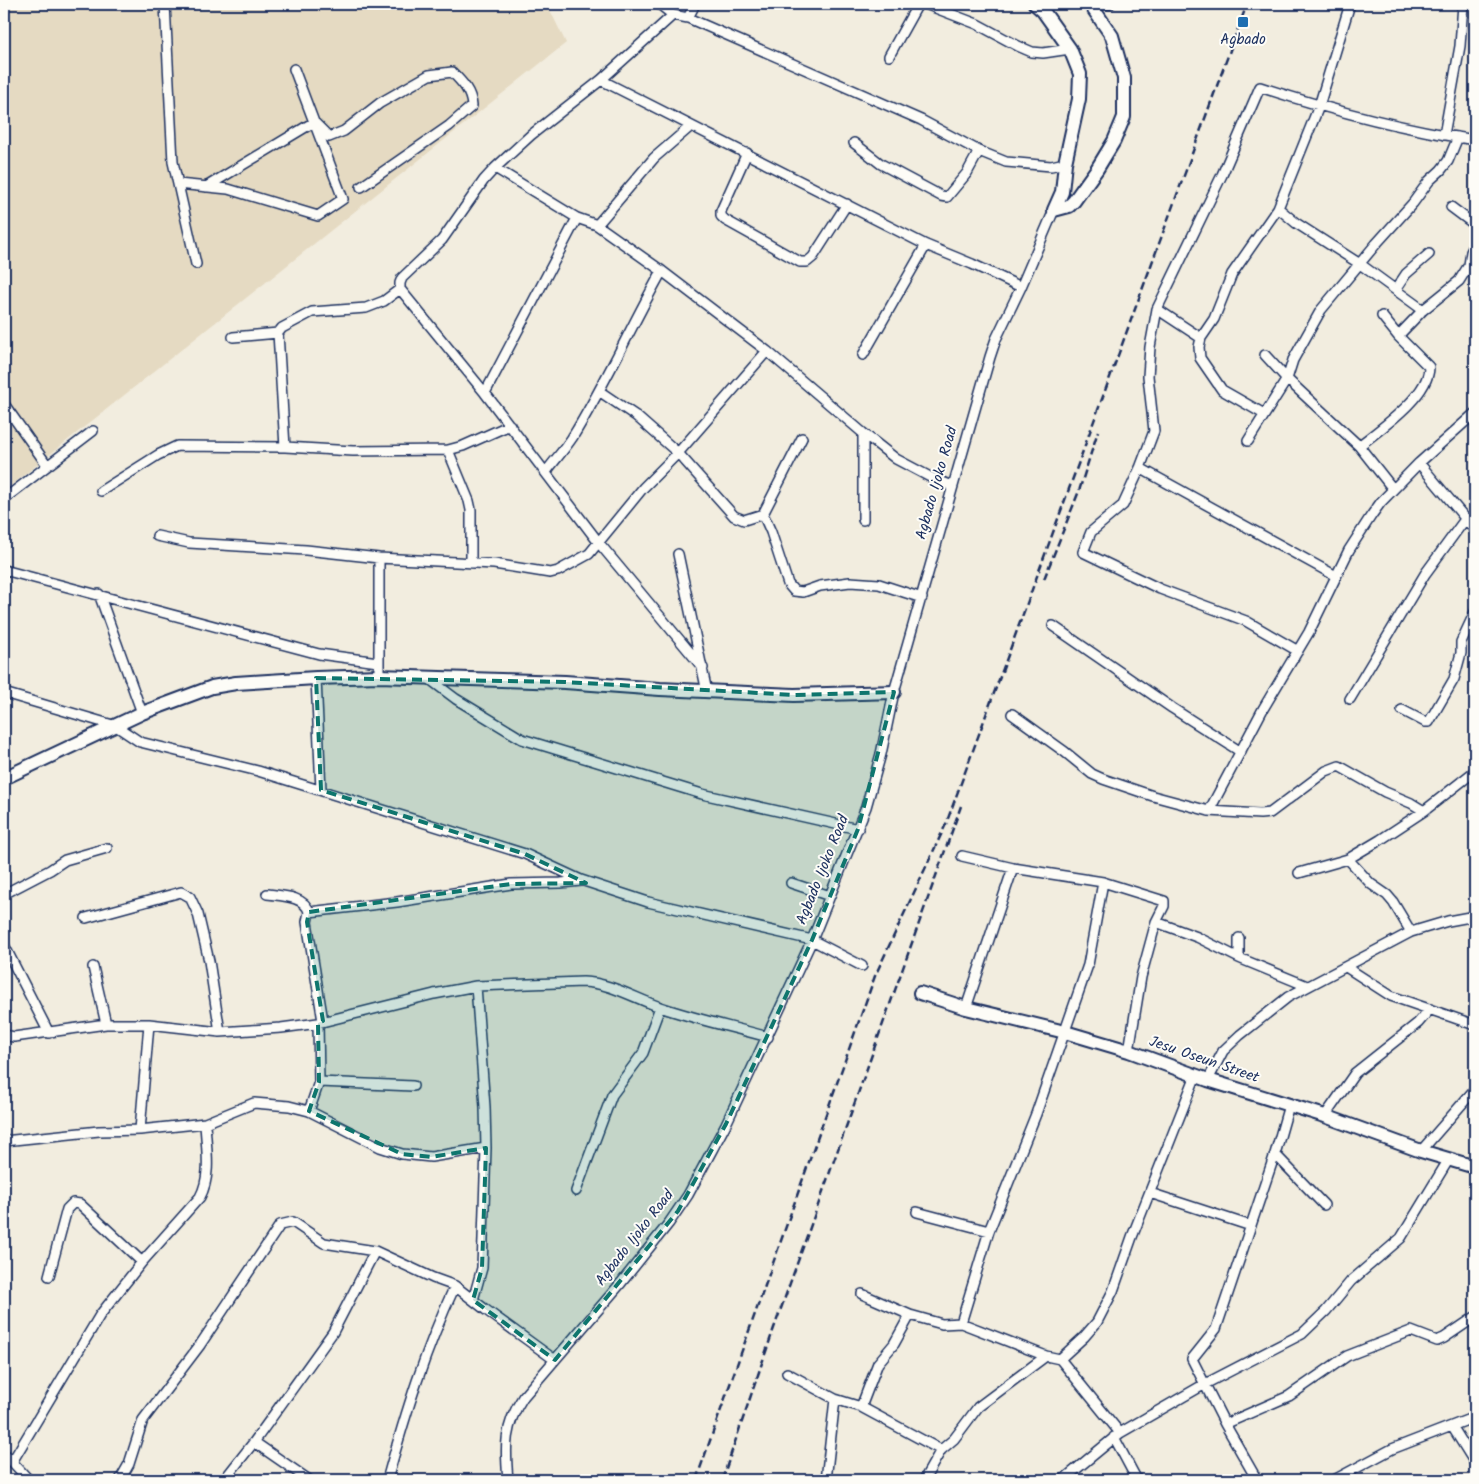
<svg xmlns="http://www.w3.org/2000/svg" width="1479" height="1484" font-family="Kalam,sans-serif">
<rect width="100%" height="100%" fill="#f2eddf"/>
<filter id="ink" filterUnits="userSpaceOnUse"><feTurbulence type="fractalNoise" baseFrequency=".02" numOctaves="2"/><feDisplacementMap in="SourceGraphic" scale="10" xChannelSelector="R" yChannelSelector="G"/><feConvolveMatrix kernelMatrix="1 2 1 2 8 2 1 2 1" color-interpolation-filters="sRGB"/></filter>
<g filter="url(#ink)">
<path fill="#e5dac2" d="M4 4H547L566 43 4 491Z"/>
<g fill="none" stroke-linecap="round" stroke-linejoin="round">
<g stroke="#1b2f5e" stroke-width="12">
<path id="minor" d="M165 4 173 162 196 264
M659 4 673 15 688 18 921 120 979 151 1006 162 1051 166 1065 163
M925 4 977 24 1018 46 1032 52 1043 53 1070 49
M1105 4H1110
M688 18 695 4
M889 56 918 4
M601 80 926 245 972 264 1021 287
M1444 135 1460 46 1463 4
M854 143 881 164 941 196 947 197 967 173 979 151
M747 153 721 211V216L725 220 800 262H807L813 257 847 204
M495 168 577 218 597 225 662 271 767 351 863 433 896 459 930 477 952 486
M178 184 228 189 318 216 343 199 294 69
M206 187 314 122 329 137 344 131 380 103 429 75 452 72C462 82 471 91 472 106L449 126 361 187
M1451 207 1475 225
M1278 208 1296 223 1360 264 1423 310
M597 225 654 158 691 126
M400 289 485 393 599 543 703 668
M1396 289 1406 274 1429 254
M1157 309 1150 347 1148 376 1154 431 1140 468 1123 505 1091 532 1083 552 1160 589 1246 621 1298 651
M278 333 285 447
M1398 336 1423 310 1459 281 1469 265 1471 252 1475 244
M233 337 278 333 282 328 312 312 366 308 384 301 400 289V283L402 278 442 240 484 180 495 168 531 135 601 80 673 15
M1201 338 1157 309 1222 175 1260 87C1330 110 1402 129 1475 140
M863 355 926 245
M1265 355 1287 379 1359 446 1393 489
M599 391 636 416 678 453 734 516 744 520 763 514
M485 393 577 218
M4 404 47 465
M1264 414 1222 390 1200 358 1199 347 1201 338 1214 319 1232 274 1278 208 1319 106 1350 4
M863 433V520
M802 438 763 514 771 532 788 584 794 591 803 592 820 586 850 582 879 584 922 598
M1248 441 1287 379 1293 360 1321 310 1376 244 1413 203 1429 181 1441 170 1448 161 1458 137
M1359 446C1380 429 1429 396 1429 367L1398 336 1382 316
M448 450 469 501 471 510V563
M1419 463 1475 530
M1140 468 1336 576
M546 472C554 461 564 450 572 438 605 385 631 326 662 271
M101 491 158 455 177 446 285 447 353 451 448 450 463 446 510 425
M4 499 93 431
M157 536 189 543 306 550 379 558 494 564 550 573 558 571 589 554 643 488 678 453 767 351
M678 554 707 692
M4 570 319 654 378 662
M99 594 142 713
M1053 626 1172 708 1241 752
M379 676V558
M316 678 321 790
M428 678 456 699 522 739 702 794 858 829
M4 693 116 726 140 742 258 771 525 854 581 880 648 902 812 940 862 966
M1350 699 1425 574 1466 518
M1402 710 1425 722H1429L1454 679 1461 653V642L1475 612
M1012 714 1065 752 1092 774 1103 779 1153 796 1209 811 1260 814 1270 813 1326 771 1339 766 1385 792 1411 803 1424 811
M1209 811 1263 709 1309 632 1349 550 1371 516 1381 502 1419 463 1475 413
M962 856 1013 868 1103 882 1164 901V906L1156 922 1141 977 1129 1051
M1348 859 1371 884 1387 895 1393 902 1411 932
M1299 873 1348 859 1380 840 1424 811 1475 771
M791 883 830 896
M4 894 50 870 65 860 107 848
M267 894C281 896 305 896 309 912L397 902 511 884 561 883 581 881
M309 912 307 922 323 1021
M86 918 181 892 190 897 198 914 209 961 220 1032
M1156 922 1197 937 1239 958 1307 986
M4 945 49 1033
M1239 958V938
M93 967 106 1024
M1346 967 1391 996 1475 1025
M966 1008 1013 868
M4 1035 14 1037 106 1024H149L220 1032 281 1028 318 1023 434 994 476 986 583 982C611 983 634 998 660 1007 695 1019 732 1027 768 1037
M1208 1080 1223 1051 1240 1035 1288 997 1411 932 1448 921 1475 916
M319 1082 413 1086
M309 1111 319 1082 318 1023
M1325 1116 1355 1073 1418 1023 1430 1009
M140 1130 149 1024
M4 1141 99 1131 140 1130 205 1123 254 1103 289 1106 309 1111 380 1147 402 1154 431 1157 486 1148
M1421 1151 1475 1089
M1275 1154 1324 1205
M576 1191 612 1095 643 1053 660 1007
M1150 1193 1251 1226
M917 1212 989 1231
M49 1276 67 1209 73 1203 80 1204 142 1262
M862 1294 910 1315 942 1324 961 1323 1046 1356 1060 1359 1120 1433
M473 1300 482 1268 486 1148 485 1107 476 986
M961 1323 989 1231 1036 1114 1088 965 1103 882
M1060 1359 1084 1337 1097 1322 1113 1291 1132 1237 1196 1075
M787 1373 835 1399 861 1407 941 1450 954 1439 978 1407 1046 1356
M861 1407 878 1363 894 1344 910 1315
M1225 1424 1289 1396 1347 1356 1411 1331 1437 1341 1444 1338 1475 1317
M1452 1426 1475 1463
M1114 1437 1137 1480
M254 1442 309 1480
M4 1453 29 1480
M12 1462 100 1315 142 1262 200 1197C212 1175 206 1147 205 1123
M120 1480 129 1464 143 1420 200 1345 280 1225 293 1222 324 1243 375 1251 433 1278 455 1286 486 1310 555 1360
M224 1480 254 1442 333 1332 375 1251
M387 1480C406 1412 425 1350 455 1286
M508 1480C505 1447 504 1426 523 1397L621 1283 669 1223 688 1195 726 1124 812 940 866 807 881 754 894 692 990 357 996 339 1021 287 1054 210
M826 1480 835 1399
M924 1480 941 1450
M1063 1480 1120 1433 1205 1384 1302 1334 1326 1311 1351 1281 1401 1238 1449 1159
M1257 1480 1225 1424 1192 1359 1216 1329 1275 1154 1289 1105
M1334 1480 1392 1449 1475 1417"/>
</g>
<g stroke="#1b2f5e" stroke-width="16">
<path id="secondary" d="M1035 4 1043 11 1070 49 1080 74 1079 99 1065 163 1062 192 1054 210
M1054 210 1069 206 1074 201 1097 169 1114 141 1124 117V78L1112 36 1090 4
M4 778 142 713 212 687 236 683 316 678 379 676 565 682 660 689 794 695 894 692
M920 993 966 1008 1065 1032 1129 1051 1208 1080 1325 1116 1421 1151 1475 1167"/>
</g>
<use href="#minor" stroke="#fdfcf7" stroke-width="9"/>
<use href="#secondary" stroke="#fdfcf7" stroke-width="12"/>
<path stroke="#1b2f5e" stroke-width="2.5" stroke-dasharray="8 4" stroke-linecap="butt" d="M1044 579 1079 491 1098 431
M696 1480 875 976 946 824 1247 4
M722 1480 774 1328 961 806"/>
</g>
</g>
<path fill="#0f766e" fill-opacity="0.2" stroke="#0f766e" stroke-width="4" stroke-dasharray="10 6" stroke-linejoin="round" d="M316 678 565 682 794 695 894 692 858 829 812 940 726 1124 678 1211 555 1360 473 1300 482 1268 486 1148 431 1157 402 1154 309 1111 319 1082 318 1023 323 1021 307 922 309 912 511 884 586 883 525 854 321 790Z"/>
<rect fill="#1f6fb2" stroke="#fdfcf7" stroke-width="2" x="1237" y="16" width="12" height="12" rx="2.5"/>
<g text-anchor="middle" dominant-baseline="central" stroke-width="4" stroke-linejoin="round" paint-order="stroke">
<g font-size="15" fill="#1b2f5e" stroke="#fdfcf7">
<text x="1243" y="40">Agbado</text>
</g>
<g font-size="15" fill="#1b2f5e" stroke="#fdfcf7">
<text transform="translate(937 483) rotate(-74)">Agbado Ijoko Road</text>
<text transform="translate(823 870) rotate(-68)">Agbado Ijoko Road</text>
<text transform="translate(1204 1060) rotate(19)">Jesu Oseun Street</text>
<text transform="translate(635 1238) rotate(-52)">Agbado Ijoko Road</text>
</g>
</g>
<rect width="1479" height="1484" fill="none" stroke="#fdfcf7" stroke-width="20"/>
<rect x="10" y="10" width="1459" height="1464" fill="none" stroke="#1b2f5e" stroke-width="2" filter="url(#ink)"/>
</svg>
